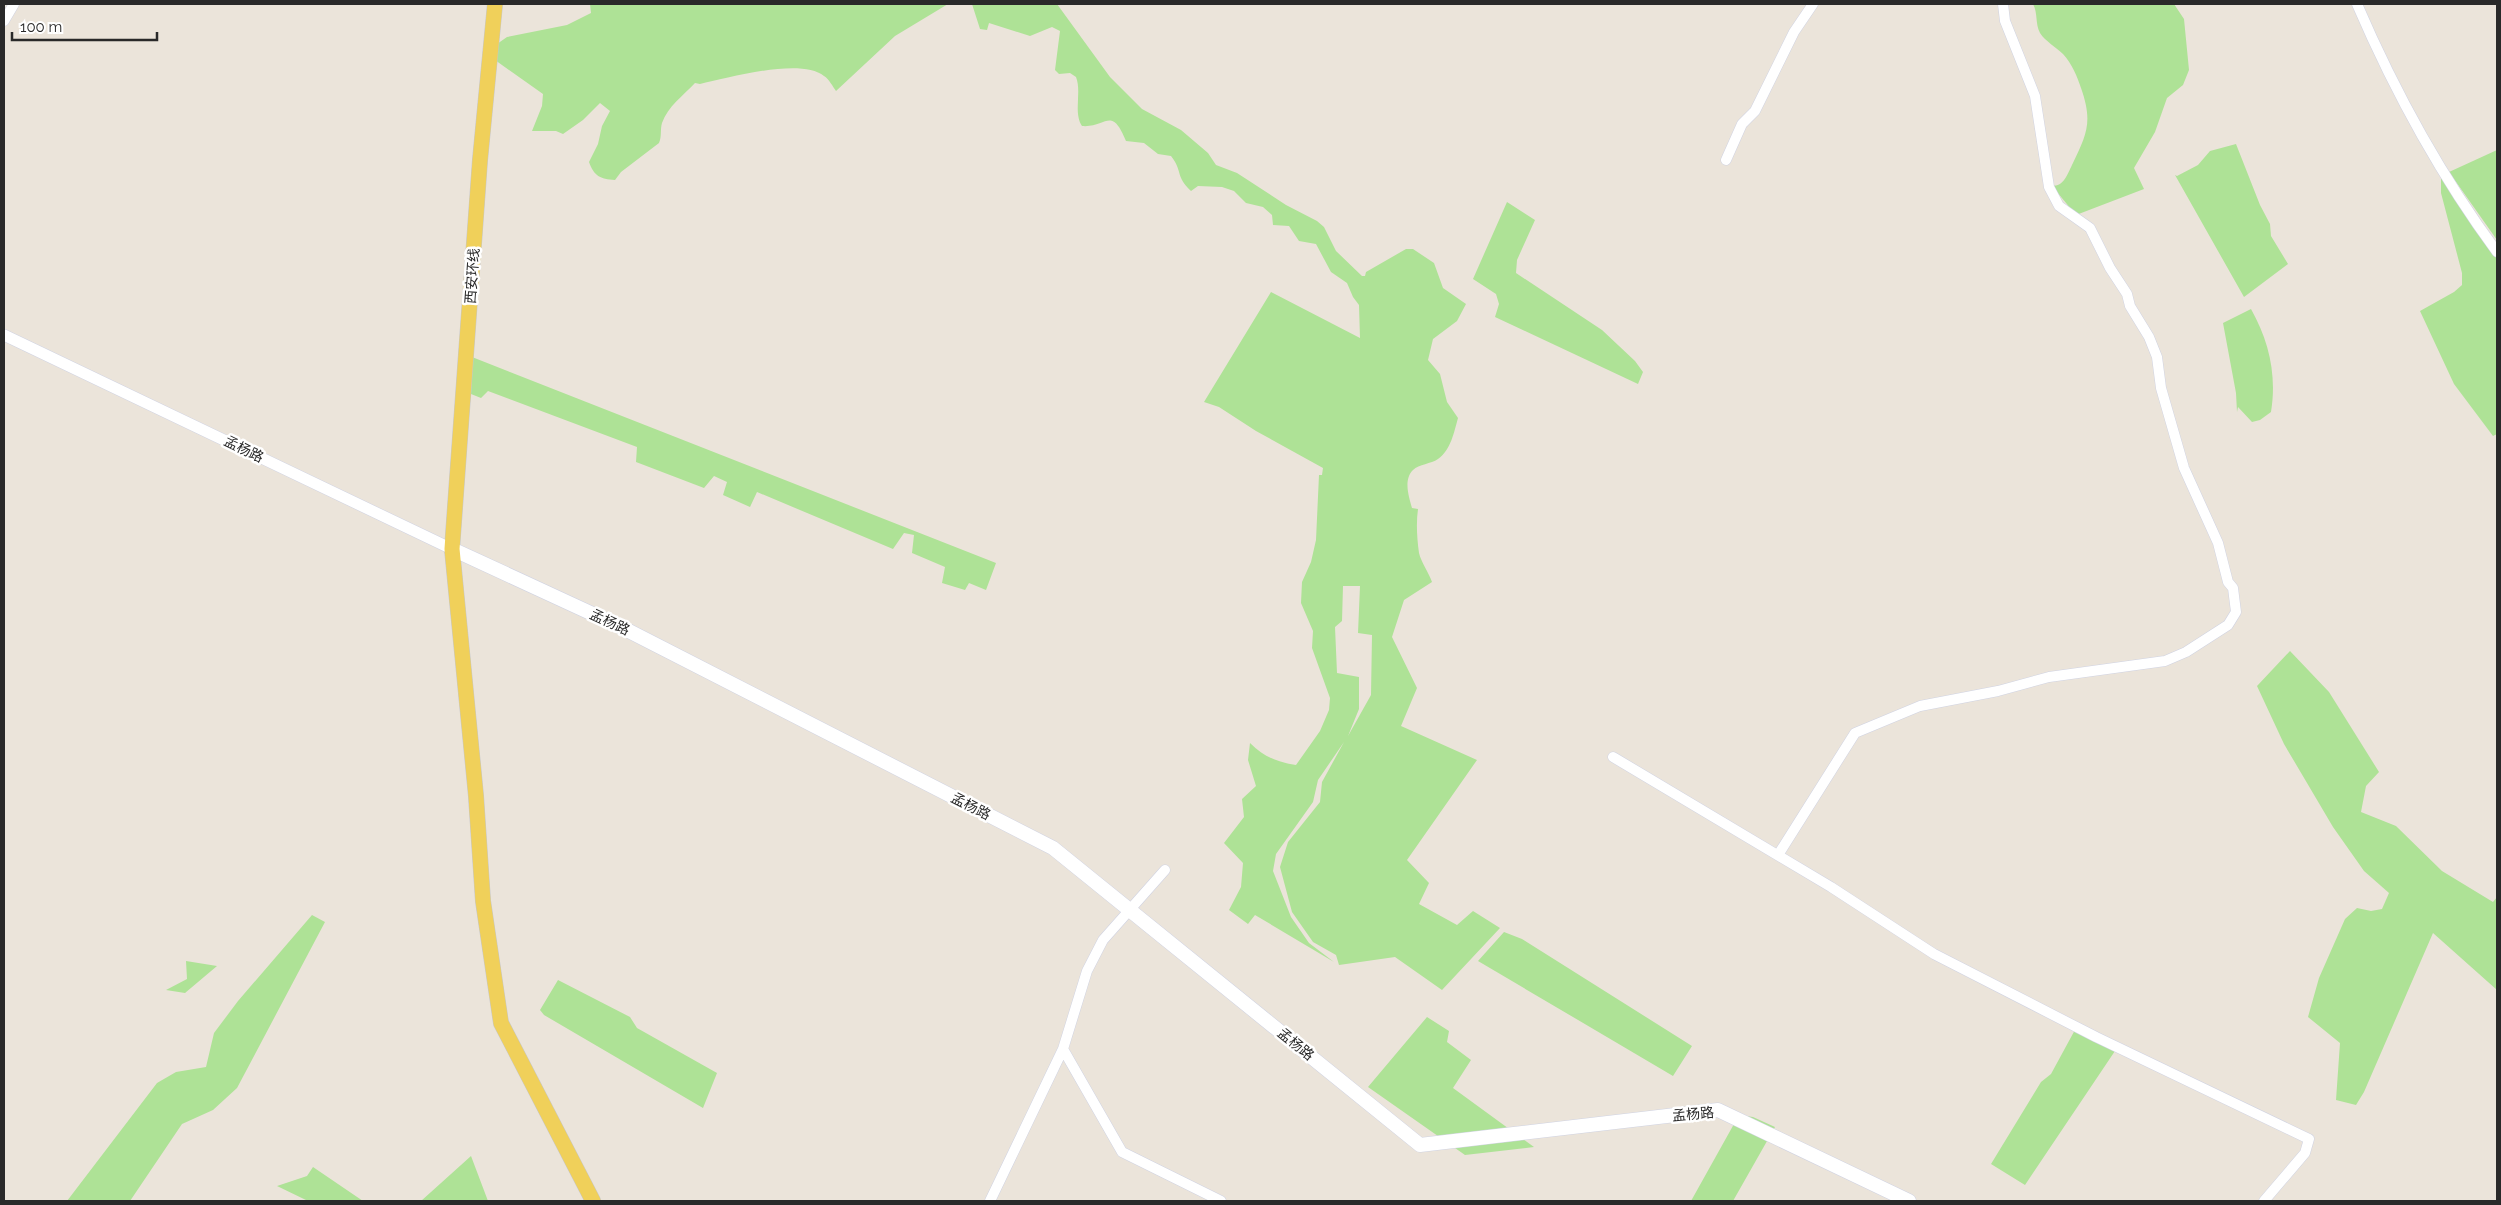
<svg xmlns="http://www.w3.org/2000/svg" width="2501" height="1205" font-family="Raleway,'Noto Sans SC',sans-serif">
<rect width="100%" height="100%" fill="#ebe4da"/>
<path fill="#aee296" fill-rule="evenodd" d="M590 4H948L895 36 836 91C833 87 829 79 824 76 801 57 728 78 700 84L695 83C683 96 668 106 662 123 660 130 662 136 659 143L621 172 615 180C600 179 594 176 589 162L598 144 602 126 610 111 600 103 583 120 563 134 556 131H532L542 106 543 94 495 60 497 44 507 37 567 25 591 13Z
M972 4H1057L1110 77 1142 109 1181 130 1208 153 1216 165 1237 173 1286 205 1317 221 1324 227 1336 251 1362 276H1365L1366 272 1406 249H1413L1434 263 1443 288 1466 304 1457 321 1433 339 1428 360 1440 374 1447 402 1458 418C1454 432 1451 450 1438 459 1431 464 1419 464 1413 470 1403 480 1409 497 1412 508L1418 509C1416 523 1417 538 1419 553 1421 562 1429 573 1432 582L1404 600 1392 637 1417 688 1401 726 1477 760 1407 860 1429 883 1419 904 1457 925 1473 911 1500 928 1442 990 1395 957 1339 965 1336 955 1313 942 1292 912 1280 867 1288 842 1320 802 1322 782 1344 742 1318 780 1313 802 1276 854 1273 871 1291 917 1309 943 1334 962 1255 915 1248 924 1229 910 1241 887 1243 863 1224 843 1244 817 1242 799 1256 786 1248 760 1250 743C1264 757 1277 762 1296 765L1320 731 1329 710 1330 698 1312 648 1313 631 1301 603 1302 582 1311 562 1316 540 1319 475H1322L1323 468 1256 431 1219 407 1204 402 1271 292 1360 338 1359 305 1353 297 1347 283 1331 272 1316 244 1299 241 1289 226 1273 225 1272 215 1263 207 1246 203 1234 191 1222 187 1198 186 1191 191C1175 176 1183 171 1171 156L1158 154 1144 143 1126 141C1111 105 1107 128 1082 126 1073 112 1082 92 1076 77L1070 73 1059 74 1055 70 1060 31 1052 27 1030 36 989 23 987 30 980 29ZM1343 586H1360L1358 633 1372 635 1371 695 1348 736 1359 709V677L1337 673 1335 627 1342 621Z
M2033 4H2174L2184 19 2189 70 2183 85 2167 98 2155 132 2134 168 2144 189 2076 215 2052 186C2064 186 2067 175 2072 165 2087 134 2093 122 2081 88 2077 76 2072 64 2063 54 2056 47 2045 41 2040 33 2035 24 2038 13 2033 4Z
M2236 144 2260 205 2270 224 2271 236 2288 264 2244 297 2175 175 2177 176 2198 165 2210 151Z
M2497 150V240L2449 172Z
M2441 173 2497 252V434L2493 436 2454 384 2420 311 2454 292 2462 285V273L2441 193Z
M1507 202 1535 220 1517 260 1516 273 1602 330 1635 361 1643 372 1638 384 1495 317 1499 304 1496 294 1473 279Z
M2251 309C2269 341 2277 375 2271 412L2260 420 2252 422 2238 407 2237 412 2236 393 2223 323Z
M472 357 996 563 986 590 969 583 965 590 942 583 945 567 912 553 914 535 904 533 893 549 757 492 750 507 723 495 727 482 714 476 704 488 636 462 637 447 488 391 481 398 471 394Z
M2290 651 2329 692 2379 772 2366 786 2361 812 2396 826 2442 871 2493 902 2497 897V990L2433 933 2364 1092 2356 1105 2336 1100 2340 1043 2308 1017 2319 978 2345 919 2357 908 2371 911 2382 909 2389 893 2364 871 2333 827 2284 744 2257 686Z
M312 915 325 922 237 1088 213 1110 182 1124 130 1201H67L157 1083 176 1072 206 1067 214 1033 238 1001Z
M1504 932 1522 939 1692 1046 1673 1076 1478 961Z
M186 961 217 966 185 993 166 990 187 979Z
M558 980 630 1017 637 1028 717 1073 703 1108 544 1015 540 1010Z
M1427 1017 1449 1031 1447 1042 1471 1060 1453 1088 1534 1147 1465 1155 1368 1087Z
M2076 1028 2117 1048 2025 1185 1991 1164 2041 1082 2051 1074Z
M1739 1115 1753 1117 1775 1127 1733 1201H1691Z
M471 1156 488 1201H421Z
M313 1167 363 1201H308L277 1186 307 1176Z"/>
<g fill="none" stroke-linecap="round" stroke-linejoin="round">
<g stroke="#d0d3e2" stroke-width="11">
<path id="minor" d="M2357 4C2394 90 2441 176 2497 252
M4 21 14 4
M1726 160 1742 124 1755 111 1794 32 1813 4
M1613 757 1831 887 1934 954 2096 1037 2309 1139 2305 1153 2264 1201
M1778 855 1855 733 1920 706 1998 691 2049 677 2165 661 2186 652 2228 625 2236 612 2233 588 2228 582 2218 543 2184 468 2161 388 2157 357 2149 337 2130 306 2127 294 2110 268 2090 228 2059 206 2049 187 2035 96 2005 21 2003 4
M1063 1049 1122 1152 1221 1201
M990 1201 1063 1049 1087 971 1103 940 1165 870"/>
</g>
<g stroke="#d0d3e2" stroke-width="12">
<path id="tertiary" d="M4 335 452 549"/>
</g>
<g stroke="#d0d3e2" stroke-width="15">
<path id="secondary" d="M452 549 623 628 1053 848 1420 1145 1718 1110 1909 1201"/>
</g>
<g stroke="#c7c7c7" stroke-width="16">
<path id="primary" d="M495 4 480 160 452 549 476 796 483 901 501 1023 593 1201"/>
</g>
<use href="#minor" stroke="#fff" stroke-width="10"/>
<use href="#tertiary" stroke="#fff" stroke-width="11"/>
<use href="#secondary" stroke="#fff" stroke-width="14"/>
<use href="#primary" stroke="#f0d05a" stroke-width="15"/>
</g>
<g text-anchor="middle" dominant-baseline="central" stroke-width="5" stroke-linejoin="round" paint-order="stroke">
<g font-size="14" fill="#292929" stroke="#fff">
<text transform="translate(472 276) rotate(-86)">西安环线</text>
<text transform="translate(244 449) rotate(26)">孟杨路</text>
<text transform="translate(610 622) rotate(25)">孟杨路</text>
<text transform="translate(971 806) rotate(27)">孟杨路</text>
<text transform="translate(1296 1044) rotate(39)">孟杨路</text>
<text transform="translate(1693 1114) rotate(-5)">孟杨路</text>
</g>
</g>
<rect width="2501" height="1205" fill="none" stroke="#292929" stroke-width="10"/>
<path d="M12 32v8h145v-8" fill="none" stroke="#292929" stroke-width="2.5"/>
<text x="20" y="32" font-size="15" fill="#292929" stroke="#ffffff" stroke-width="4" paint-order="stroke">100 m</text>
</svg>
